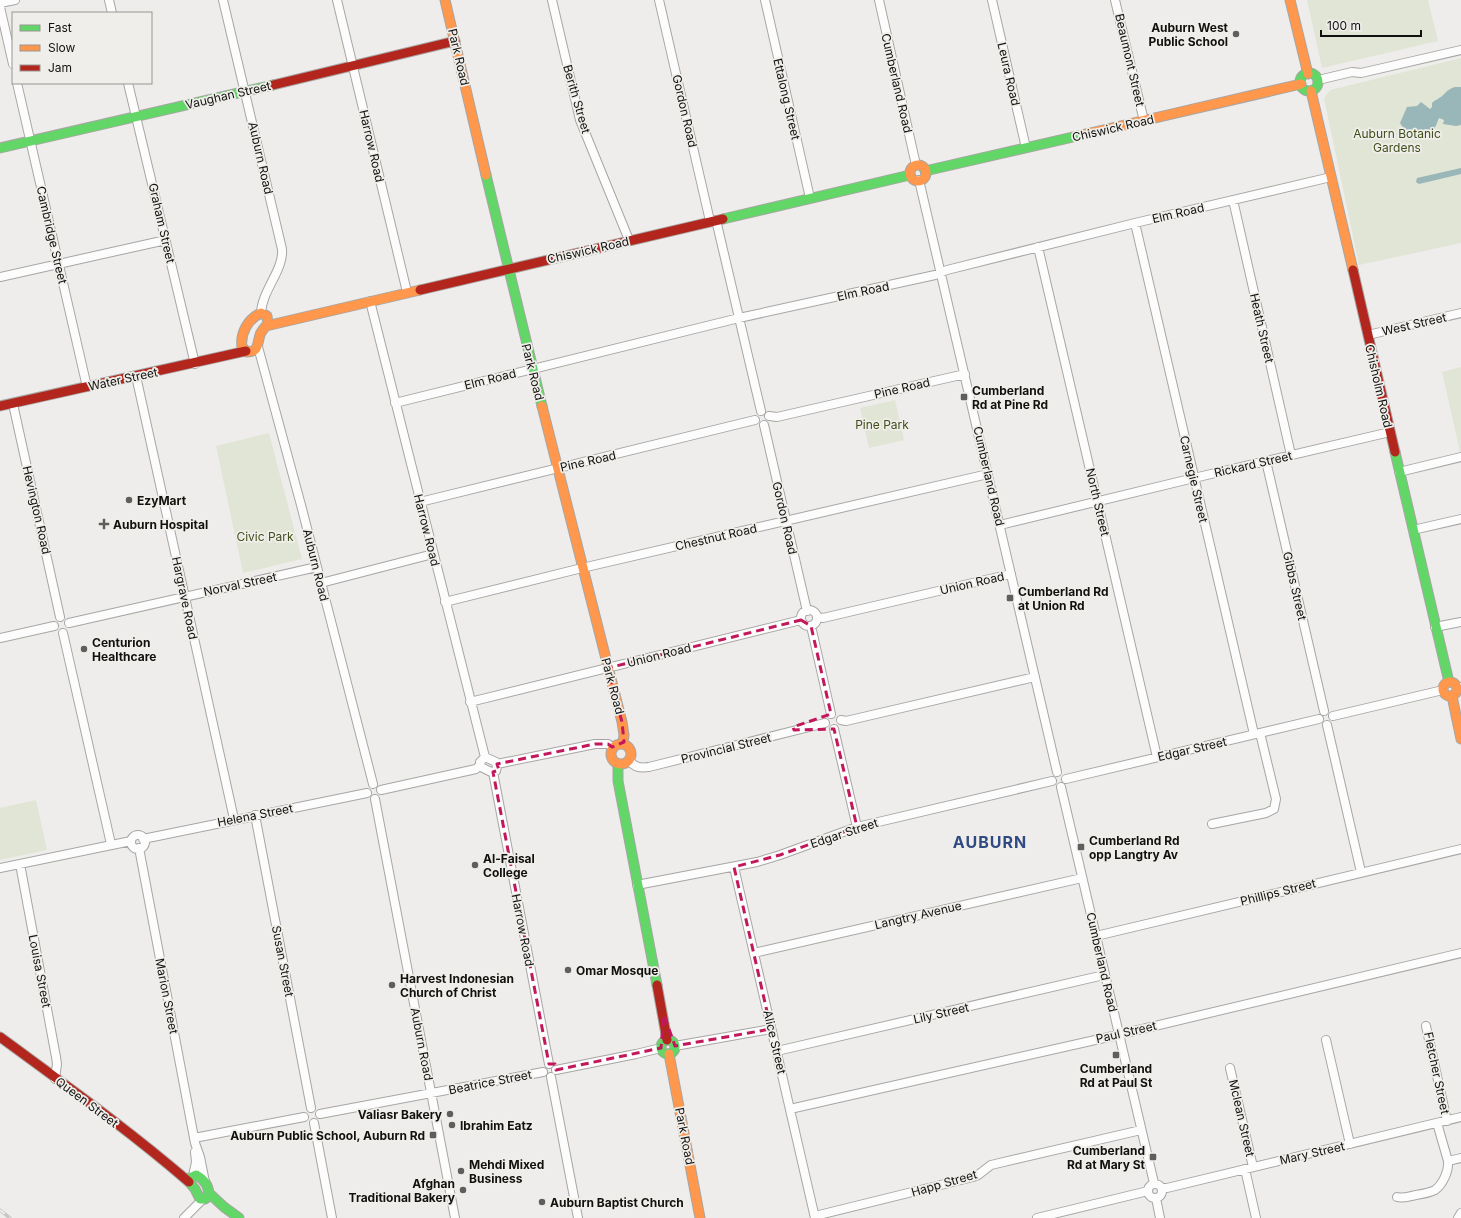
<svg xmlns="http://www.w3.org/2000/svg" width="1461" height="1218" font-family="Inter,sans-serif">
<rect width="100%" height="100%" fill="#efedeb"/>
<path fill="#e0e5d6" d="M1307 0H1428L1438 41 1322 68Z
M1461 58V243L1359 265 1324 98 1330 90Z
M1461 367V452H1460L1442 372Z
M895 400 904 440 869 448 860 408Z
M269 433 302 559 243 573 216 446Z
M36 800 47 850 0 860V808Z"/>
<path fill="#99b6b8" d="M1455 87H1461V125L1456 126 1443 124 1444 120 1439 118C1437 122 1436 127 1433 130 1423 140 1406 134 1400 123L1407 107 1417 106 1421 102 1430 109 1432 107V103C1435 100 1438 99 1441 97 1447 92 1446 90 1455 87Z
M1461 168V174L1419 184 1416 182 1417 178Z"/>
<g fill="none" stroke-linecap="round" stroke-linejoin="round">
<g stroke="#a6a6a4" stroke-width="10">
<path id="street" d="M109 0 112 13
M223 0 282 249C284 270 262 290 261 313
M337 0 407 292
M552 0 580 120 629 240
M659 0 710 221
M765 0 810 198
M879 0 916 165
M992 0 1026 148
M1115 0 1144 121
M0 3 15 0
M0 7 13 64
M1318 80 1352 72 1361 73 1461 50
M17 83 87 387
M128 83 195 364
M919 180 1057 772
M1233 200 1291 455
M716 220 761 411
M1135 223 1254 734
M1038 247 1157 757
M0 277 166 240
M370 301 485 757
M1368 335 1461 313
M258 347 301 505 373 784
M136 376 234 819
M395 403 739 318 935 275 947 270 1135 223 1331 177
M13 404 60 617
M769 416 777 417 965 374
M764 425 807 611
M1266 461 1324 711
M1399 472 1461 457
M420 502 755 420
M1000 525 1194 478 1390 432
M1413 530 1461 519
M321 583 433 554
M445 602 582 568 988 474
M801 618a8 8 0 1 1 16 0a8 8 0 1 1-16 0Z
M817 617 823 618 1011 574
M69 623 317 567
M811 626 831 714
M1435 627 1461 622
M63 633 111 844
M0 638 54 626
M1457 687H1461
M470 702 801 620
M1333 716 1443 690
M841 720 846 721 1035 677
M1327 725 1361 872
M834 729 857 827
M485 757 496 762 497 766 496 771 491 772 481 767 480 762Z
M629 760C635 768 640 768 649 767L825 723
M497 764 595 744H608L613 748
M493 772 549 1064
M1066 779 1319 719
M1061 787 1154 1183
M381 790 476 769 480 765
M375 799 455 1218
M255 815 311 1108
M1212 824 1266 813 1274 809 1276 799 1260 733
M131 842a7 7 0 1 1 14 0a7 7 0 1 1-14 0Z
M143 839 367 793
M139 848 195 1143 200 1157 205 1182
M20 864 56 1057 57 1064 55 1079
M734 867 815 1218
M0 868 131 841
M637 885 757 862 780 855 857 827 1052 781
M1096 936 1461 849
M754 953 1082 878
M1426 1026 1447 1121
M1326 1040 1350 1144
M675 1046 771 1029
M777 1051 1104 975
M1230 1068 1253 1167
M556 1070 636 1054 661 1048
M551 1077 578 1218
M790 1109 1113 1036 1461 953
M320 1114 543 1072
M314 1123 332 1218
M194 1138 304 1117
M1448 1161 1461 1158
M1245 1169 1256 1218
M193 1176 196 1162 195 1152
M1148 1191a7 7 0 1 1 14 0a7 7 0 1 1-14 0Z
M1162 1188H1167L1461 1117
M1397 1197C1403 1199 1410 1196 1416 1195 1422 1194 1429 1193 1435 1190 1443 1184 1449 1171 1448 1161L1437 1123
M1156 1198 1160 1218
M815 1216 973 1177 978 1175 991 1165 1141 1130
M184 1218 203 1199
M1037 1218 1148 1191
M1458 1218 1461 1213"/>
</g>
<g stroke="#a6a6a4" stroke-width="11">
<path id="fast" d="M1300 82a9 9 0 1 1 18 0a9 9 0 1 1-18 0Z
M0 148 273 85
M925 171 1086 134
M486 175 542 406
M723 219 910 175
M1395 452 1449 682
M618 764V781L657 985
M661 1047a7 7 0 1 1 14 0a7 7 0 1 1-14 0Z
M196 1175C204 1179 209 1186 209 1196L205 1199H200L195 1189 189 1182 190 1178Z
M210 1194 224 1207 239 1218"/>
</g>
<g stroke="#a6a6a4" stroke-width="11">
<path id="slow" d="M445 0 486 175
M1290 0 1308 74
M1311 91 1353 270
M1086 134 1301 84
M910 173a8 8 0 1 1 16 0a8 8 0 1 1-16 0Z
M261 313 267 316 268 324C265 327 261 331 260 335 257 344 259 352 247 352L242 347C240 333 248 319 261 313Z
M266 326 420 290
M542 406 622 722 624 735 623 743
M1443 689a7 7 0 1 1 14 0a7 7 0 1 1-14 0Z
M1452 696 1461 739
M611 754a10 10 0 1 1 20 0a10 10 0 1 1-20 0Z
M669 1054 700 1218"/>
</g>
<g stroke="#a6a6a4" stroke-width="11">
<path id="jam" d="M273 85 455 41
M1353 270 1395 452
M420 290 723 219
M0 406 246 351
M657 985 667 1040
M0 1037C64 1084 129 1130 189 1182"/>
</g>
<use href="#street" stroke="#fdfcfc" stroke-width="8"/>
<use href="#fast" stroke="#63d668" stroke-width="9"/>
<use href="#slow" stroke="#ff974d" stroke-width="9"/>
<use href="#jam" stroke="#b3261e" stroke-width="9"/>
<g stroke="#c7c7c6" stroke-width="3.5">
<path id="rail" d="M0 1210 10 1218"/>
</g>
<use href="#rail" stroke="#f0eeea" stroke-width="2" stroke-dasharray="6" stroke-linecap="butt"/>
</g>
<path fill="none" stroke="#c2185b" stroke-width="3" stroke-dasharray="8 5" stroke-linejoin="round" d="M801 620 811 626 831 714 793 727 794 730 834 729 857 827 780 855 734 867 771 1029 675 1046 664 1015 661 1048 556 1070 555 1064H549L493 772 499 770 497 764 595 744H608L612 747 624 742 622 722 608 668Z"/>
<g fill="#5f5e5c" stroke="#f0eeea" stroke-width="1.5">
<circle cx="1236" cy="34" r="4"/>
<rect x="960" y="393" width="8" height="8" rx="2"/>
<circle cx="129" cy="500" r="4"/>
<path d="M102 518h4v4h4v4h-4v4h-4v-4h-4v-4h4z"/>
<rect x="1006" y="594" width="8" height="8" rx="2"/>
<circle cx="84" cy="649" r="4"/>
<rect x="1077" y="843" width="8" height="8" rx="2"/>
<circle cx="475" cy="865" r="4"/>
<circle cx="568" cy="970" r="4"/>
<circle cx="392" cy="985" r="4"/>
<rect x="1112" y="1051" width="8" height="8" rx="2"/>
<circle cx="450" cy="1114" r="4"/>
<circle cx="452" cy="1125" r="4"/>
<rect x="429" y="1131" width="8" height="8" rx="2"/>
<rect x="1149" y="1153" width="8" height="8" rx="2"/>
<circle cx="461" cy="1171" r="4"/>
<circle cx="463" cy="1190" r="4"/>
<circle cx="542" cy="1202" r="4"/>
</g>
<g text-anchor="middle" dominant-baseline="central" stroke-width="3.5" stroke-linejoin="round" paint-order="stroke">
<g font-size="12" font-weight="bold" fill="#11110f" stroke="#f0eeea" text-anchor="start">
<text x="1228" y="27" text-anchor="end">Auburn West<tspan x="1228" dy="14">Public School</tspan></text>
<text x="972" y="390">Cumberland<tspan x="972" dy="14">Rd at Pine Rd</tspan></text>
<text x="137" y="500">EzyMart</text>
<text x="113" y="524">Auburn Hospital</text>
<text x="1018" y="591">Cumberland Rd<tspan x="1018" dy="14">at Union Rd</tspan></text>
<text x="92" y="642">Centurion<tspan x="92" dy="14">Healthcare</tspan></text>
<text x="1089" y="840">Cumberland Rd<tspan x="1089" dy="14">opp Langtry Av</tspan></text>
<text x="483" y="858">Al-Faisal<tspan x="483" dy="14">College</tspan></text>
<text x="576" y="970">Omar Mosque</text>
<text x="400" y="978">Harvest Indonesian<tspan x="400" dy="14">Church of Christ</tspan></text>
<text x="1116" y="1068" text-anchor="middle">Cumberland<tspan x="1116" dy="14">Rd at Paul St</tspan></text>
<text x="442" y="1114" text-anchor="end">Valiasr Bakery</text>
<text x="460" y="1125">Ibrahim Eatz</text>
<text x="425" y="1135" text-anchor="end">Auburn Public School, Auburn Rd</text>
<text x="1145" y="1150" text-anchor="end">Cumberland<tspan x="1145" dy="14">Rd at Mary St</tspan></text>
<text x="469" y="1164">Mehdi Mixed<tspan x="469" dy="14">Business</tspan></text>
<text x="455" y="1183" text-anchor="end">Afghan<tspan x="455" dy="14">Traditional Bakery</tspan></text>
<text x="550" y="1202">Auburn Baptist Church</text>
</g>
<g font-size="12" fill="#11110f" stroke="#f0eeea">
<text transform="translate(459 57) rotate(77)">Park Road</text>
<text transform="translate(1130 60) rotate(77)">Beaumont Street</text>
<text transform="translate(1009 74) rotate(77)">Leura Road</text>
<text transform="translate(897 83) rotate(77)">Cumberland Road</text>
<text transform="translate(228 95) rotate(-13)">Vaughan Street</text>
<text transform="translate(577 99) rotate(74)">Berith Street</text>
<text transform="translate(787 99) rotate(77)">Ettalong Street</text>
<text transform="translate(685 111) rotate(77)">Gordon Road</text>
<text transform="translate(1113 128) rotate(-13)">Chiswick Road</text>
<text transform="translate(372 146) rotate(77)">Harrow Road</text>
<text transform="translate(261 158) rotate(77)">Auburn Road</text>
<text transform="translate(1178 213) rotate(-13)">Elm Road</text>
<text transform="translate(162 223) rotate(77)">Graham Street</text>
<text transform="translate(52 235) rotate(77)">Cambridge Street</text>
<text transform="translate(588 250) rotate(-13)">Chiswick Road</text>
<text transform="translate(863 291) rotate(-12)">Elm Road</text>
<text transform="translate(1414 324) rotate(-13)">West Street</text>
<text transform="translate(1262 328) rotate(77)">Heath Street</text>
<text transform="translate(533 372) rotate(76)">Park Road</text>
<text transform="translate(123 379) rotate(-12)">Water Street</text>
<text transform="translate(490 379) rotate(-14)">Elm Road</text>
<text transform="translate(1379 386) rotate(77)">Chisholm Road</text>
<text transform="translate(902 388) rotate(-13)">Pine Road</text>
<text transform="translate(588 461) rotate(-13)">Pine Road</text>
<text transform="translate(1253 464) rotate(-13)">Rickard Street</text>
<text transform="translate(989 476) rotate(77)">Cumberland Road</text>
<text transform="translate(1194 479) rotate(77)">Carnegie Street</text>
<text transform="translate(1098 502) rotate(77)">North Street</text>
<text transform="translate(37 510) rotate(77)">Hevington Road</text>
<text transform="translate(785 518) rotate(77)">Gordon Road</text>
<text transform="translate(427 530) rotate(76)">Harrow Road</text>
<text transform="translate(716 537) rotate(-13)">Chestnut Road</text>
<text transform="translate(316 565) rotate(76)">Auburn Road</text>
<text transform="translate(972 583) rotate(-13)">Union Road</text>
<text transform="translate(240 584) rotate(-12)">Norval Street</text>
<text transform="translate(1295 586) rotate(77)">Gibbs Street</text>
<text transform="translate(185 598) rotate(78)">Hargrave Road</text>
<text transform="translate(659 655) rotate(-14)">Union Road</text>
<text transform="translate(613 686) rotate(75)">Park Road</text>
<text transform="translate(726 748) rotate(-14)">Provincial Street</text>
<text transform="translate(1192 749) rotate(-13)">Edgar Street</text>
<text transform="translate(255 815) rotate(-11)">Helena Street</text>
<text transform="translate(844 833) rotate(-18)">Edgar Street</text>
<text transform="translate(1278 892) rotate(-14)">Phillips Street</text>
<text transform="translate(918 915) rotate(-13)">Langtry Avenue</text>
<text transform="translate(523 930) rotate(79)">Harrow Road</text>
<text transform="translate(283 961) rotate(79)">Susan Street</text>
<text transform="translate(1102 962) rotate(77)">Cumberland Road</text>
<text transform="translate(40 971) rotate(79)">Louisa Street</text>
<text transform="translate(167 996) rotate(79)">Marion Street</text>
<text transform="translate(941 1013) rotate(-13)">Lily Street</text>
<text transform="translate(1126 1032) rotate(-13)">Paul Street</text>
<text transform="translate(775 1042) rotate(77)">Alice Street</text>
<text transform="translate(422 1044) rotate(79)">Auburn Road</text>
<text transform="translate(1437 1073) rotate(78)">Fletcher Street</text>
<text transform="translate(490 1082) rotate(-11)">Beatrice Street</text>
<text transform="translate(87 1102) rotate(37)">Queen Street</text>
<text transform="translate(1242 1118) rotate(77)">Mclean Street</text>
<text transform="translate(685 1136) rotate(79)">Park Road</text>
<text transform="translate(1312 1153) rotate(-13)">Mary Street</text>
<text transform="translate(944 1183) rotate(-16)">Happ Street</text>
</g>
<g font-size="12" fill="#404f1c" stroke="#f0eeea">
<text x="1397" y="133">Auburn Botanic<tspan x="1397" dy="14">Gardens</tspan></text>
<text x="882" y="424">Pine Park</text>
<text x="265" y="536">Civic Park</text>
</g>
<g font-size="16" font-weight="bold" letter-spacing="1" fill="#304b84" stroke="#f0eeea">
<text x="990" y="842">AUBURN</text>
</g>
</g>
<rect x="12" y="12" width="140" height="72" fill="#f0eeea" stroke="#979692"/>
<rect x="20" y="25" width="20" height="6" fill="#63d668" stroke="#979692"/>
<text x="48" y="32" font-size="12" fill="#11110f">Fast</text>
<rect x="20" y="45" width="20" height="6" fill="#ff974d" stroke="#979692"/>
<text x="48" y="52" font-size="12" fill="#11110f">Slow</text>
<rect x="20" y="65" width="20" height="6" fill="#b3261e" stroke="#979692"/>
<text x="48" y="72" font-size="12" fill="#11110f">Jam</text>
<path d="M1321 30v6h100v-6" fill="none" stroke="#11110f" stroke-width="2"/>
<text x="1327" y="30" font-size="12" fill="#11110f" stroke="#f0eeea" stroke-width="3" paint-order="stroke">100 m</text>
</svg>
